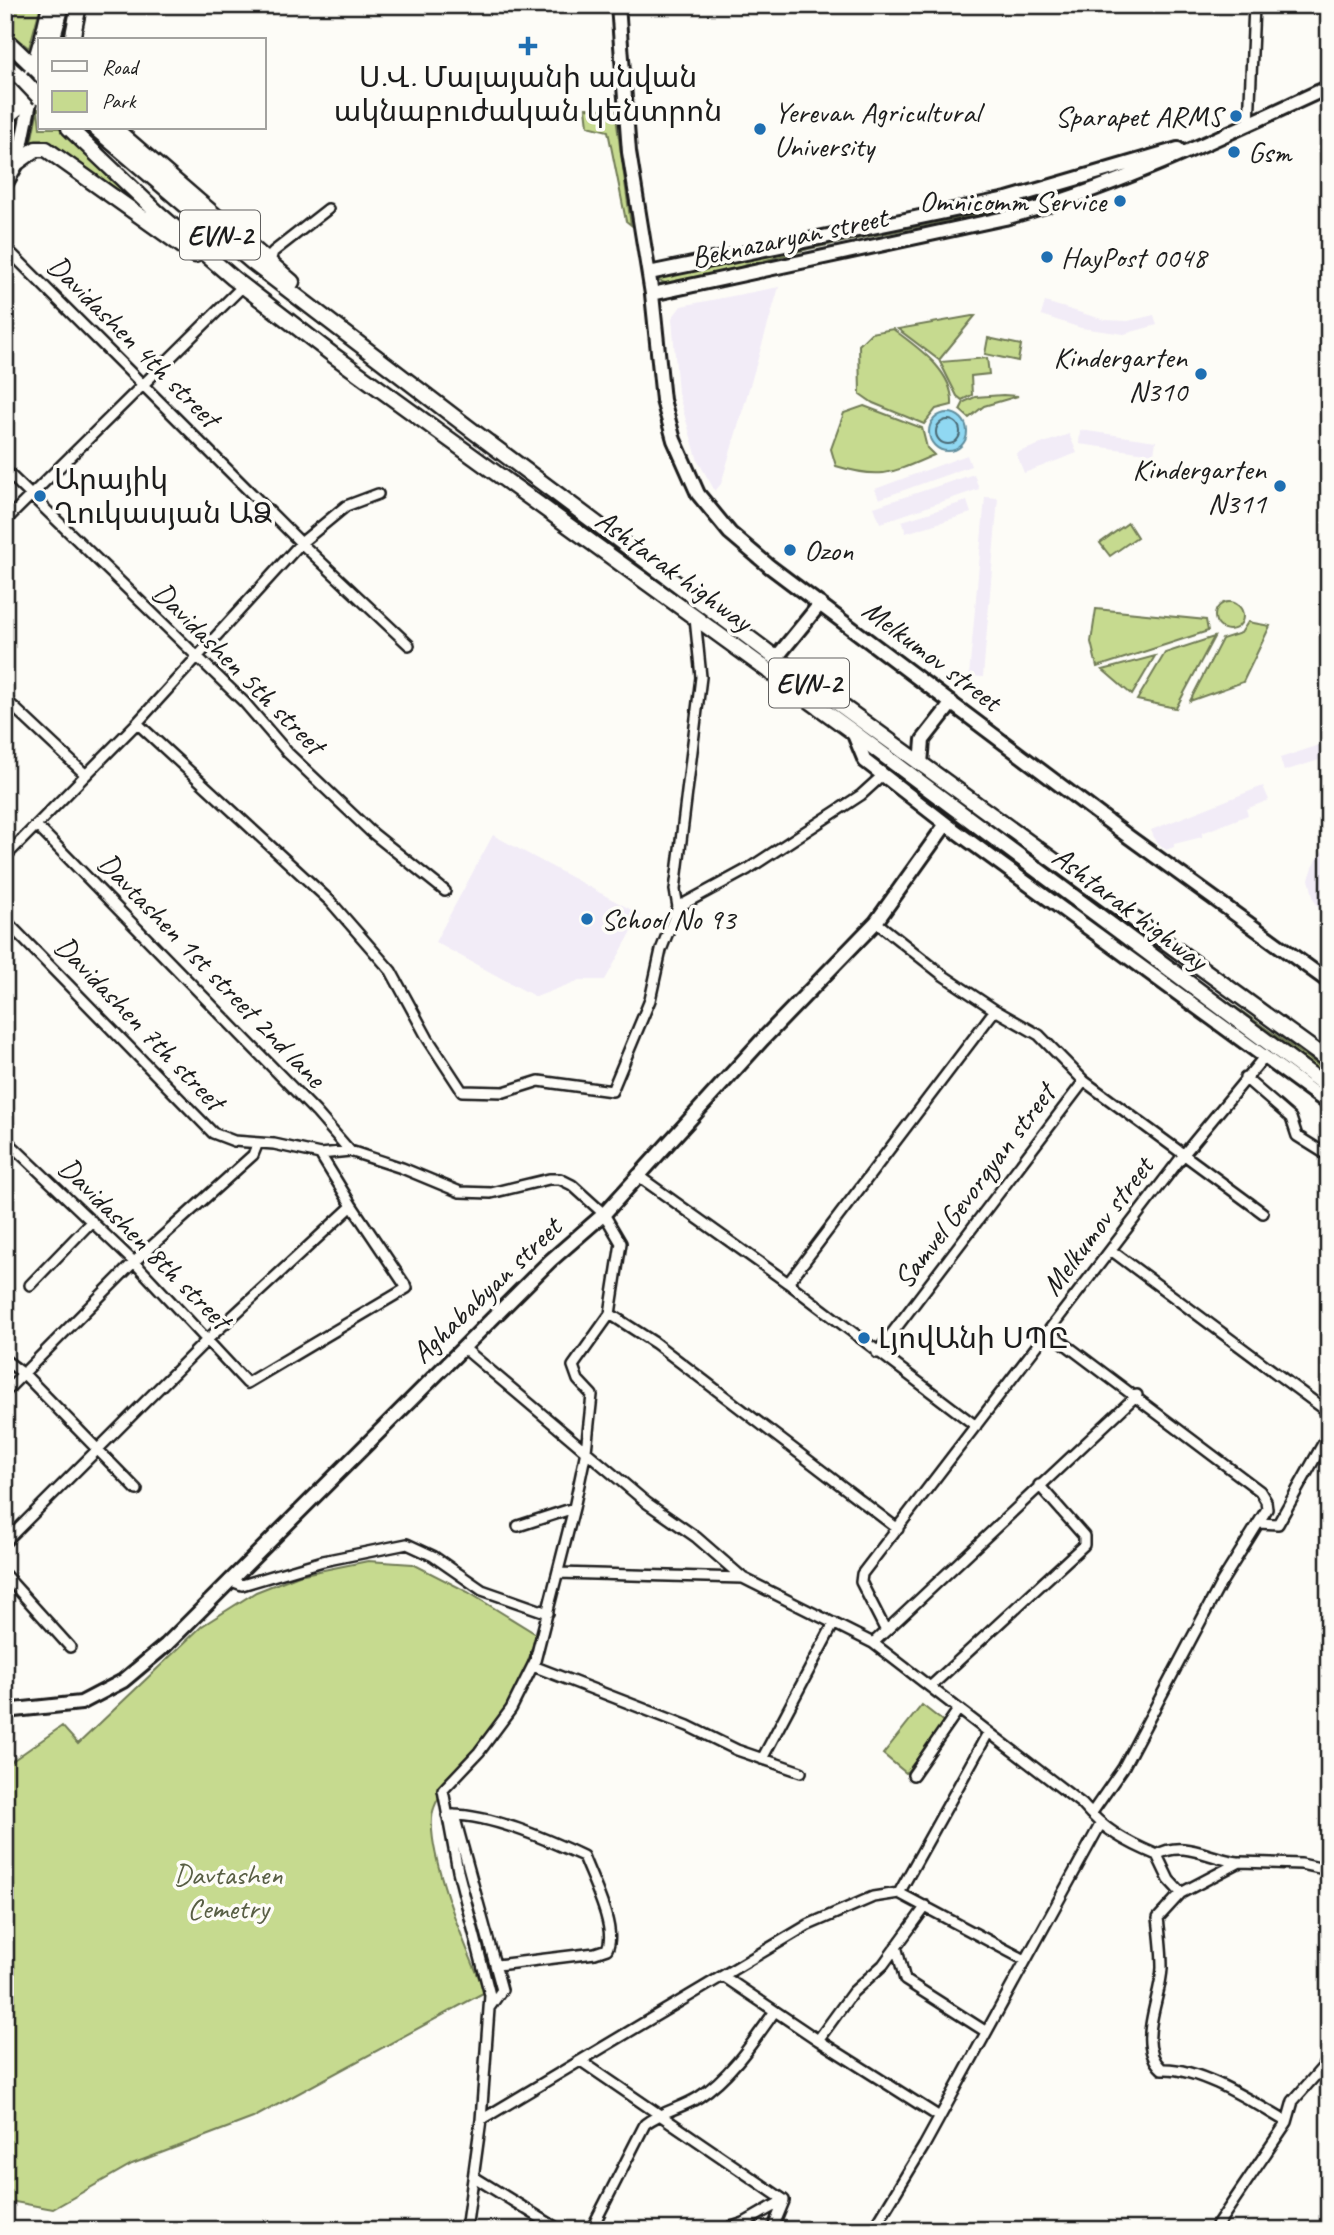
<svg xmlns="http://www.w3.org/2000/svg" width="1334" height="2235" font-family="Caveat,'Noto Sans Armenian',sans-serif">
<rect width="100%" height="100%" fill="#fdfcf7"/>
<filter id="ink" filterUnits="userSpaceOnUse"><feTurbulence type="fractalNoise" baseFrequency=".0143" numOctaves="2"/><feDisplacementMap in="SourceGraphic" scale="14" xChannelSelector="R" yChannelSelector="G"/><feConvolveMatrix kernelMatrix="1 2 1 2 8 2 1 2 1" color-interpolation-filters="sRGB"/></filter>
<g filter="url(#ink)">
<path fill="#f2ecf7" d="M779 287 721 484 715 491 698 461 678 393 672 318 681 306Z
M1045 302 1105 320 1128 321 1154 315 1157 325 1124 334 1081 328 1041 315Z
M1080 430 1156 441 1154 454 1079 444Z
M1069 434 1077 453 1024 473 1016 453Z
M967 455 971 466 879 499 875 489Z
M974 474 979 489 880 523 874 507Z
M985 497 998 498 983 677 969 676Z
M967 501 971 513 906 533 902 521Z
M1329 742V757L1284 771 1280 758Z
M1263 786 1269 800 1246 809 1248 815 1202 833V837L1174 844V847L1166 850 1155 840 1151 830Z
M493 835 641 915 605 980H580L536 997 435 942Z
M1329 844 1326 892 1329 924 1314 900 1309 879 1316 859Z"/>
<path fill="#c6da8f" stroke="#717b56" stroke-width="2" d="M5 5H41L29 48 5 30Z
M38 108 40 128H64L177 237 60 153 30 148Z
M586 108 615 110 631 225 626 221 608 131 588 126Z
M1059 194 995 211 808 249 672 285 659 281 660 275Z
M972 316H975L939 360 898 329Z
M893 329C917 347 954 371 952 405L936 409 924 424 873 403 860 394 859 345 871 333Z
M988 338 1021 345 1018 361 985 354Z
M987 358 989 374 971 376 972 395 962 400 957 396 940 362Z
M1003 395 1018 396 984 406 969 418 960 410 964 402 975 397Z
M864 406 922 428 927 448 934 455C892 473 882 480 836 466L831 449 844 413Z
M1128 523 1137 537 1110 556 1100 543Z
M1215 616a14 14 0 1 1 28 0a14 14 0 1 1-28 0Z
M1096 609 1206 620 1208 631 1097 667 1091 642Z
M1248 622 1270 626 1243 682 1190 701 1222 639 1241 633Z
M1214 637 1176 708 1137 700 1165 653Z
M1155 656 1132 695 1103 670Z
M1159 953 1329 1073V1082Z
M368 1561 413 1564 468 1592 536 1634C526 1672 519 1694 496 1727 481 1747 441 1786 434 1808 421 1845 469 1955 485 1992L253 2118 132 2164 53 2209 15 2202 5 2210V1766L62 1726 78 1744 202 1626 256 1592 299 1575Z
M922 1705 945 1723 906 1773 883 1754Z"/>
<path fill="#90d8f2" stroke="#628d9c" stroke-width="2" d="M929 432a19 19 0 1 1 38 0a19 19 0 1 1-38 0Z"/>
<g fill="none" stroke-linecap="round" stroke-linejoin="round">
<path stroke="#4a6772" stroke-width="2" d="M936 432a12 12 0 1 1 24 0a12 12 0 1 1-24 0Z"/>
<g stroke="#1c1c1c" stroke-width="14">
<path id="street" d="M1249 125 1254 5
M5 247 301 543 409 645
M270 261 273 252 328 209
M5 470 244 702 288 753 370 831 445 891
M5 521 243 286
M5 699 86 775
M137 723 330 901 391 971 428 1039 462 1091 504 1092 539 1081 612 1091 650 1000 661 950 678 907 748 869 861 795 883 775
M37 826 316 1112 350 1151
M5 857 137 723 301 543 346 506 378 494
M678 907 675 890 701 677 695 618
M5 920 213 1133 234 1141 274 1144 320 1154 350 1151 402 1168 460 1192 491 1193 549 1179H560L572 1185 604 1214 621 1243 610 1314 573 1366 578 1380 592 1395 586 1451 574 1508 535 1661 511 1709 479 1752 443 1790 458 1871 490 1995 481 2120 466 2230
M876 922 944 976 995 1010 1039 1035 1084 1081 1263 1213
M1245 1078 1291 1118 1297 1136 1329 1156
M5 1139 134 1262 247 1383 407 1288 352 1206
M637 1175 788 1283 976 1426
M1112 1251 1324 1409 1329 1424
M788 1283 995 1010
M30 1285 92 1221
M610 1314 655 1343 898 1529
M1049 1332 1260 1491 1266 1501 1267 1509 1221 1583 1123 1768 1091 1814
M465 1349 647 1503 696 1537 743 1578
M877 1353 1084 1081
M5 1360 24 1374 137 1490
M5 1392 134 1262 253 1155 257 1145
M1258 1523 1278 1524 1329 1433
M518 1526 574 1508
M5 1542 208 1339 352 1206 320 1154
M558 1573 743 1578 873 1643 1082 1804C1104 1830 1126 1842 1157 1855L1169 1880 1181 1893 1158 1918C1160 1934 1162 1951 1162 1968 1161 1999 1135 2044 1162 2069 1200 2067 1254 2103 1287 2122
M5 1575 70 1647
M229 1580 242 1585 323 1561 407 1544 433 1556 482 1590 548 1613
M886 1631 861 1582 862 1574 1184 1154 1264 1057
M873 1643 1137 1395
M533 1666 688 1726 737 1750 801 1772
M930 1687 1084 1545V1536L1039 1485
M762 1759 834 1623
M913 1775 958 1710
M447 1815C488 1813 546 1839 583 1856 591 1878 618 1929 607 1949L595 1953 497 1965
M454 1815 502 1990 489 2008
M1157 1855C1183 1839 1210 1859 1238 1862
M899 1893 988 1733
M1181 1893 1240 1862 1301 1864 1329 1870
M926 1906 883 1965 853 1992 818 2040 938 2116
M896 1946 905 1980 985 2031
M723 1976 818 2040
M581 2061 784 2200
M481 2120 808 1925 873 1897 899 1893 1025 1960
M474 2177 560 2230
M591 2230 645 2124C662 2111 682 2108 699 2097 731 2076 753 2042 775 2011
M723 2230 744 2223 784 2200
M772 2230 784 2201
M873 2230 924 2146 1100 1825
M1214 2230 1287 2122 1293 2101 1329 2060"/>
</g>
<g stroke="#1c1c1c" stroke-width="18">
<path id="secondary" d="M618 5 629 152 652 294 663 400 674 440 698 494 730 533 769 566 1129 837 1329 982
M5 151 18 162
M5 185 18 162 32 92
M649 273 1007 199 1178 149
M652 294 1005 218C1118 187 1222 136 1329 87
M776 658 820 604
M853 732 865 761 946 824 1329 1104
M921 764 923 740 952 703
M5 1711 81 1703 123 1681 166 1645 550 1261 604 1214 763 1039 876 922 946 824"/>
</g>
<g stroke="#1c1c1c" stroke-width="19">
<path id="primary" d="M5 39 33 66
M42 40 50 5
M52 40 62 5
M72 40 79 5
M5 64 21 78
M5 104 30 80 40 45
M5 118 32 96 38 83
M69 128 158 213 233 278 333 355 853 732 1329 1088
M95 128 252 262 469 428 776 658 1329 1061
M114 128 292 282
M18 162 36 149H46L195 255"/>
</g>
<use href="#street" stroke="#fdfcf7" stroke-width="9"/>
<use href="#secondary" stroke="#fdfcf7" stroke-width="12"/>
<use href="#primary" stroke="#fdfcf7" stroke-width="14"/>
<g stroke="#1c1c1c" stroke-width="19" stroke-linecap="butt">
<path id="primary-bridge" d="M33 66 40 73
M21 78 40 98"/>
</g>
<use href="#primary-bridge" stroke="#fdfcf7" stroke-width="14"/>
</g>
</g>
<g fill="#1f6fb2" stroke="#fdfcf7" stroke-width="2.5">
<path d="M524.5 35.5h7v7h7v7h-7v7h-7v-7h-7v-7h7z"/>
<circle cx="1236" cy="116" r="7"/>
<circle cx="760" cy="129" r="7"/>
<circle cx="1234" cy="152" r="7"/>
<circle cx="1120" cy="201" r="7"/>
<circle cx="1047" cy="257" r="7"/>
<circle cx="1201" cy="374" r="7"/>
<circle cx="1280" cy="486" r="7"/>
<circle cx="40" cy="496" r="7"/>
<circle cx="790" cy="550" r="7"/>
<circle cx="587" cy="919" r="7"/>
<circle cx="864" cy="1338" r="7"/>
</g>
<g text-anchor="middle" dominant-baseline="central" stroke-width="7" stroke-linejoin="round" paint-order="stroke">
<g fill="#fdfcf7" stroke="#605f5e" stroke-width="2">
<rect x="180" y="210.5" width="80" height="49" rx="5"/>
<rect x="769" y="658.5" width="80" height="49" rx="5"/>
</g>
<g font-size="28" font-weight="bold" fill="#1c1c1c">
<text x="220" y="235">EVN-2</text>
<text x="809" y="683">EVN-2</text>
</g>
<g font-size="30" fill="#1c1c1c" stroke="#fdfcf7" text-anchor="start">
<text x="528" y="77" text-anchor="middle">Ս.Վ. Մալայանի անվան<tspan x="528" dy="34">ակնաբուժական կենտրոն</tspan></text>
<text x="774" y="112">Yerevan Agricultural<tspan x="774" dy="34">University</tspan></text>
<text x="1222" y="116" text-anchor="end">Sparapet ARMS</text>
<text x="1248" y="152">Gsm</text>
<text x="1106" y="201" text-anchor="end">Omnicomm Service</text>
<text x="1061" y="257">HayPost 0048</text>
<text x="1187" y="357" text-anchor="end">Kindergarten<tspan x="1187" dy="34">N310</tspan></text>
<text x="1266" y="469" text-anchor="end">Kindergarten<tspan x="1266" dy="34">N311</tspan></text>
<text x="54" y="479">Արայիկ<tspan x="54" dy="34">Ղուկասյան ԱՁ</tspan></text>
<text x="804" y="550">Ozon</text>
<text x="601" y="919">School No 93</text>
<text x="878" y="1338">ԼյովԱնի ՍՊԸ</text>
</g>
<g font-size="30" fill="#1c1c1c" stroke="#fdfcf7">
<text transform="translate(789 237) rotate(-12)">Beknazaryan street</text>
<text transform="translate(134 341) rotate(45)">Davidashen 4th street</text>
<text transform="translate(674 570) rotate(36)">Ashtarak highway</text>
<text transform="translate(932 655) rotate(37)">Melkumov street</text>
<text transform="translate(239 668) rotate(45)">Davidashen 5th street</text>
<text transform="translate(1130 908) rotate(37)">Ashtarak highway</text>
<text transform="translate(212 970) rotate(46)">Davtashen 1st street 2nd lane</text>
<text transform="translate(140 1023) rotate(46)">Davidashen 7th street</text>
<text transform="translate(974 1186) rotate(-53)">Samvel Gevorqyan street</text>
<text transform="translate(1097 1226) rotate(-53)">Melkumov street</text>
<text transform="translate(145 1243) rotate(45)">Davidashen 8th street</text>
<text transform="translate(486 1290) rotate(-44)">Aghababyan street</text>
</g>
<g font-size="30" fill="#585e44" stroke="#fdfcf7">
<text x="228" y="1874">Davtashen<tspan x="228" dy="34">Cemetry</tspan></text>
</g>
</g>
<rect width="1334" height="2235" fill="none" stroke="#fdfcf7" stroke-width="28"/>
<rect x="14" y="14" width="1306" height="2207" fill="none" stroke="#1c1c1c" stroke-width="2.5" filter="url(#ink)"/>
<rect x="38" y="38" width="228" height="91" fill="#fdfcf7" stroke="#a3a29f" stroke-width="2"/>
<rect x="52" y="61" width="35" height="10" fill="#fdfcf7" stroke="#a3a29f" stroke-width="2"/>
<text x="102" y="74" font-size="21" fill="#1c1c1c">Road</text>
<rect x="52" y="91" width="35" height="21" fill="#c6da8f" stroke="#a3a29f" stroke-width="2"/>
<text x="102" y="108" font-size="21" fill="#1c1c1c">Park</text>
</svg>
